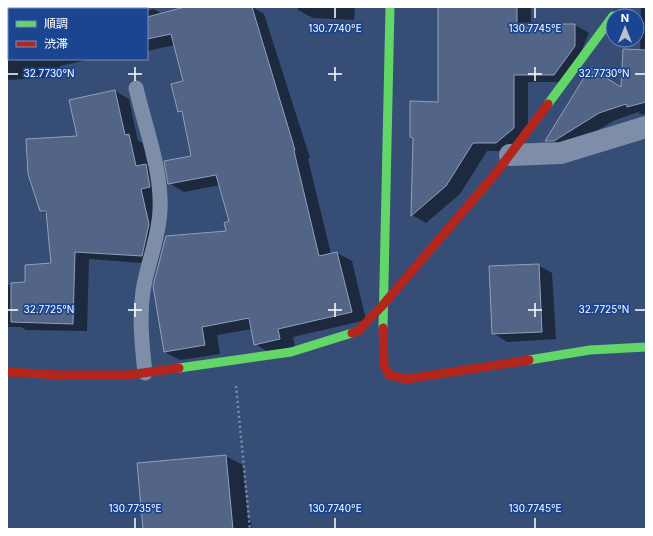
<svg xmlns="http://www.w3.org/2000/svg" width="653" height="536" font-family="Inter,'Noto Sans JP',sans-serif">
<rect width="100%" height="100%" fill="#364d76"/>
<path fill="#0007" d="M48 7H142V9H49Z
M189 7H252L264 14 310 158 308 159 331 254 337 253 352 261 366 320 293 337 295 347 270 353 255 344 252 329 217 335 220 354 180 360 165 352 230 222 220 185 184 192 169 183 192 157 183 114 179 111 184 82 175 45 147 51V11L154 9 162 14Z
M298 7H355L354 20 313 18 298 10Z
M438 7H531V25H575L589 33 568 82H528V136L511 151H487L460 194 426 223 412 215 414 138 439 103Z
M641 7H646V113L642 115 638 112 613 121 569 148 560 149 547 141 622 88 640 51Z
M7 28H9V59H92L60 66 62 77 7 80Z
M115 91 129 99 138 141 143 143 148 166 160 174 156 264 89 259 87 331 26 330 21 327H7V285L26 283 53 264 48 215 40 210 78 137Z
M538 265 552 273 556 339 507 342 493 333Z
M225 456 243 465 248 519 251 520 252 529H143Z"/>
<path fill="#536586" stroke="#92a0b7" d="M185 7H252L295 150 294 151 319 256 337 252 352 312 278 329 280 339 254 345 249 318 202 327 205 345 164 352 153 286 166 236 226 231 224 223 229 221 216 175 168 184 164 161 191 156 182 111 178 112 171 84 183 81 171 34 147 39V17Z
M438 7H517V24H575V46L554 75H514V128L496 143H473L446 186 411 216 413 138 410 137V101L438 102Z
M623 49 646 50V102L627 107 626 104 599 113 554 141H545L590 68 621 87Z
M115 90 125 135 129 134 136 166 146 164 149 181 150 187 141 189 149 224 142 256 75 252 73 324 11 322V283L25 282V265L51 263 46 211H40L28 174 26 139 77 136 69 100Z
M539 264 542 332 492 334 489 266Z
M226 455 233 529H143L137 463Z"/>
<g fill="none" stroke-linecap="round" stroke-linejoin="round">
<path stroke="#7e8ea9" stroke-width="2.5" stroke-dasharray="2 3" stroke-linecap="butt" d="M236 386 250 529"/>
<path stroke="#7e8ea9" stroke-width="15" d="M136 88C145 127 162 170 160 210 159 238 147 264 143 291 139 318 142 345 145 373"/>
<path stroke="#7e8ea9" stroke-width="22" d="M510 155 561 153 646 127"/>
<path stroke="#63d668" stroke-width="9" d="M548 104 613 16
M383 328 390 7
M529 360 590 350 646 347
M179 368 291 352 352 333"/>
<path stroke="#b3261e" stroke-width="9" d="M383 328 384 365 389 375 406 379 529 360
M352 333 358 331 382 306 496 173 548 104
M7 372 60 375H128L179 368"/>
</g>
<path fill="none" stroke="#fff" stroke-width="1.5" d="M335 8V18M535 8V18M135 67V81M335 67V81M535 67V81M8 74H18M128 74H142M328 74H342M528 74H542M635 74H645M135 303V317M335 303V317M535 303V317M8 310H18M128 310H142M328 310H342M528 310H542M635 310H645M135 518V528M335 518V528M535 518V528"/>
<g font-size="10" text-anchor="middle" fill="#fff" stroke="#1b4591" stroke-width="3.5" stroke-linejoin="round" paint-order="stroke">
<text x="335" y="32">130.7740°E</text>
<text x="535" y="32">130.7745°E</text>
<text x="49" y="77">32.7730°N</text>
<text x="604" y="77">32.7730°N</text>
<text x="49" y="313">32.7725°N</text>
<text x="604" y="313">32.7725°N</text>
<text x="135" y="512">130.7735°E</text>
<text x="335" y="512">130.7740°E</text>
<text x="535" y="512">130.7745°E</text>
</g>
<rect width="653" height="536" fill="none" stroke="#ffffff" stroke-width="16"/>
<rect x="8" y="8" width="140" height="52" fill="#1b4591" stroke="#768fbd"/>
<rect x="16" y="21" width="20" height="6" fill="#63d668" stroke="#768fbd"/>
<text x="44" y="28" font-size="12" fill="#ffffff">順調</text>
<rect x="16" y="41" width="20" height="6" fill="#b3261e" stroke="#768fbd"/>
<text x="44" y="48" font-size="12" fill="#ffffff">渋滞</text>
<g transform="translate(625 28)"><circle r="19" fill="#1b4591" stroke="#768fbd"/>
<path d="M0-3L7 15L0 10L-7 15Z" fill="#b9c1cf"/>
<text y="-6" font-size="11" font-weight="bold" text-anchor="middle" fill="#ffffff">N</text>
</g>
</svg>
